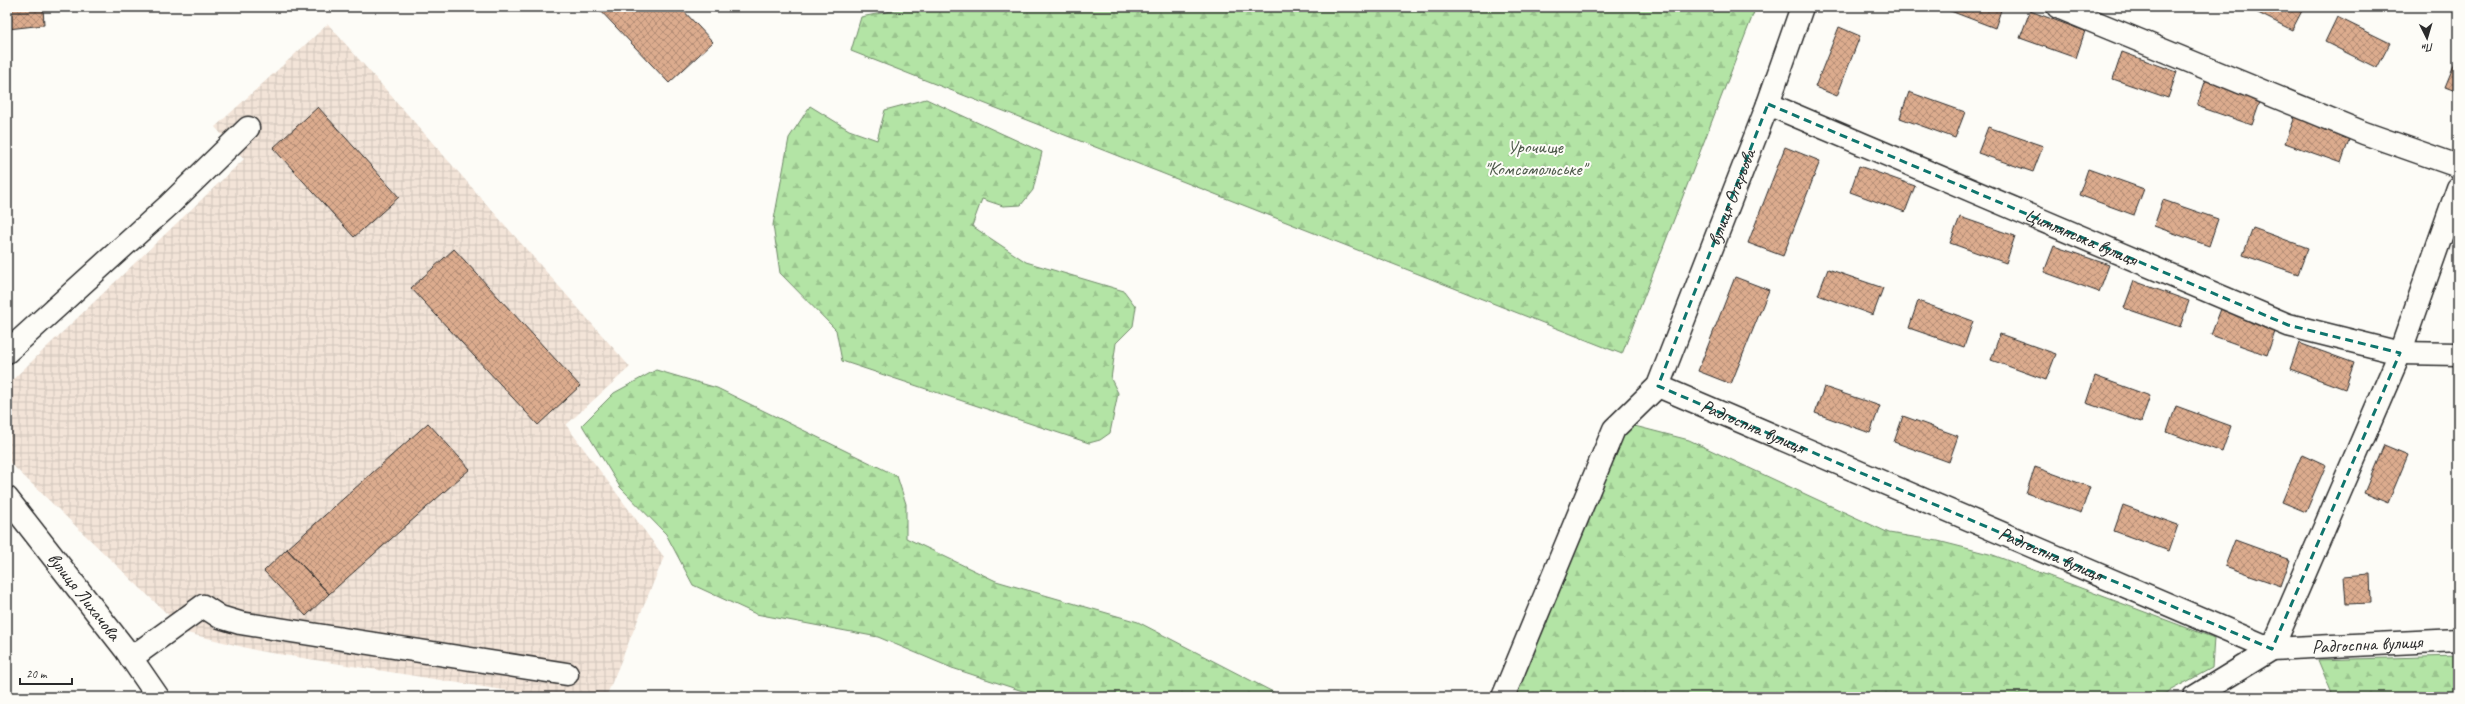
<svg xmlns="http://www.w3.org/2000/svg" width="2465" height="704" font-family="Caveat,sans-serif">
<defs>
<pattern id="industrial-grid" width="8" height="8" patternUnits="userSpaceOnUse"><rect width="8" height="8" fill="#f3e4d8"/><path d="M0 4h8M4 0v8" fill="none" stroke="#d0c4ba"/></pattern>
<pattern id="forest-firs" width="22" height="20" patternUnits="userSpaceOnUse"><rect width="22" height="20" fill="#b3e4a5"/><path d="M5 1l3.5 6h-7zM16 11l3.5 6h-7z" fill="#9ac48e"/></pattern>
<pattern id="building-cross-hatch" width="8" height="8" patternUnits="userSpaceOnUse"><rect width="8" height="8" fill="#dcac8e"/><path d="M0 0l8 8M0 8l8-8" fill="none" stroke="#b38c74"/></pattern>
</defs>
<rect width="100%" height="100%" fill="#fdfcf7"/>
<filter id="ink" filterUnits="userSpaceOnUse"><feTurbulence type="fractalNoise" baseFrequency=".025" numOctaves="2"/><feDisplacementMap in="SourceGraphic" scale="8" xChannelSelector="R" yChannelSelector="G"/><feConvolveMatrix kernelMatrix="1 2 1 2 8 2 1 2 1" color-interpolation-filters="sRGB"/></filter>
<g filter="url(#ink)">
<path fill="url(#industrial-grid)" d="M328 24 630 367 566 425 664 557 606 697H546L259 651 187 633 7 460V385L244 159 215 127Z"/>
<path fill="url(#forest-firs)" stroke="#6f8868" d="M912 7H1756L1622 354 851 51 861 17Z
M926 99 1042 152 1033 190 1021 205 1003 206 982 199 972 226 1026 262 1124 291 1136 307 1133 326 1116 343 1111 379 1118 393 1110 433 1100 440 1089 443 842 361 836 330 780 273 773 225 789 138 810 106 849 130 877 140 885 110Z
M656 370 717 388 897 476 906 504V538L996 581 1138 622 1275 693 1277 697H1041L952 668 878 637 756 614 693 585 666 534 620 487 582 425 614 393Z
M1623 423 1689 440 1889 533 1938 541 1993 555 2214 638 2212 668 2158 697H1502Z
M2458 656V697L2333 696 2318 660Z"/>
<path fill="url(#building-cross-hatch)" stroke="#2b2b2b" d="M7 7H43L44 25 8 29Z
M597 7H680L713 42 669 83Z
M1940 7H2002L1995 28Z
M2246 7H2304L2292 30Z
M2030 11 2085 31 2076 58 2020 38Z
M2337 17 2390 43 2377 68 2325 42Z
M1839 27 1860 36 1837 96 1815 87Z
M2122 52 2177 72 2168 98 2113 79Z
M2458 55V92L2445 87Z
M2206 79 2261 99 2252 125 2197 106Z
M1909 92 1965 112 1955 138 1900 118Z
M318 107 399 197 354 237 273 148Z
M2295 117 2350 137 2341 163 2285 143Z
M1988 127 2043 146 2033 172 1978 153Z
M1785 147 1820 161 1783 256 1748 243Z
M1859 166 1915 186 1905 212 1850 192Z
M2088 169 2144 189 2134 215 2079 195Z
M2163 200 2218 219 2209 246 2154 226Z
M1960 217 2015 236 2006 263 1950 243Z
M2253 228 2308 248 2298 274 2243 255Z
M2054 246 2109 265 2099 292 2044 272Z
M454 249 580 386 538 425 411 288Z
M1828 269 1883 288 1873 315 1818 295Z
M1735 277 1769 290 1731 384 1698 371Z
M2134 281 2189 301 2180 327 2124 308Z
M1918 301 1973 321 1964 347 1909 328Z
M2221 309 2276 329 2267 355 2211 335Z
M2000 334 2056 354 2046 380 1991 360Z
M2299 343 2354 363 2345 389 2290 369Z
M2095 376 2150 396 2141 422 2086 403Z
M1824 387 1880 406 1870 433 1815 413Z
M2176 406 2231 426 2222 452 2167 432Z
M1903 416 1958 436 1949 462 1894 442Z
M428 423 470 469 329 594 287 549Z
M2384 445 2408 455 2388 503 2364 493Z
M2302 454 2326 465 2306 512 2282 502Z
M2035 467 2090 487 2081 513 2026 493Z
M2123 505 2178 525 2169 551 2114 531Z
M2235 540 2290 560 2281 586 2225 566Z
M287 549 329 594 306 616 264 571Z
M2370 574 2371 603 2346 604 2344 576Z"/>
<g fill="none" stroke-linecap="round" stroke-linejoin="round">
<g stroke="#2b2b2b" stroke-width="25">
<g id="minor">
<path d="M2058 7 2364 133 2458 166"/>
<path id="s1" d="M1768 104 2288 325 2400 353 2458 354"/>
<path d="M7 352 169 205 248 128"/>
<path id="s2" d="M1658 386 2272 649 2458 640"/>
<path id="s3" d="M7 498 125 649 158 697"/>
<path d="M131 658 203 606 220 617 240 623 567 674"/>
<path id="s4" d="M1503 697 1614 429 1658 386 1768 104 1802 7"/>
<path d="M2194 697 2272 649 2400 353 2458 188"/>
</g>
</g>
<use href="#minor" stroke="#fdfcf7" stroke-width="22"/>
</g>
</g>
<path fill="none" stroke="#0f766e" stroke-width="3" stroke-dasharray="8 5" stroke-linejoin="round" d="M1768 104 2288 325 2400 353 2272 649 1658 386Z"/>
<g text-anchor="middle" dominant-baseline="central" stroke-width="4" stroke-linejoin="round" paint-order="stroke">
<g font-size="19" fill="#4d594a" stroke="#fdfcf7">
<text x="1535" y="147">Урочище<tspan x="1535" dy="22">"Комсомольське"</tspan></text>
</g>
<g font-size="19" fill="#2b2b2b" stroke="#fdfcf7">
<text stroke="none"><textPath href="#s4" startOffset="554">вулиця Огарьова</textPath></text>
<text stroke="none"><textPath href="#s1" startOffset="340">Цимлянська вулиця</textPath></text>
<text stroke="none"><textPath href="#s2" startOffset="103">Радгоспна вулиця</textPath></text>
<text stroke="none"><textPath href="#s2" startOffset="427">Радгоспна вулиця</textPath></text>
<text stroke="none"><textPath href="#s3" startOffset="125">вулиця Лихачова</textPath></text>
<text stroke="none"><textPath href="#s2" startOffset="763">Радгоспна вулиця</textPath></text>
</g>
</g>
<rect width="2465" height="704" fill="none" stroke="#fdfcf7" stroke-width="24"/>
<rect x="12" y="12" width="2441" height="680" fill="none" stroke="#2b2b2b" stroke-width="1.5" filter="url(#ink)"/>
<g transform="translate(2427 38) rotate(175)" stroke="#fdfcf7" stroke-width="3" paint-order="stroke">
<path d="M0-3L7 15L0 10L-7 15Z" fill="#2b2b2b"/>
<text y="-6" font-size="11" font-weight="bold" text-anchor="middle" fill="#2b2b2b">Пн</text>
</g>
<path d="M20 678v6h52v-6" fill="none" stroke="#2b2b2b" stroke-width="2"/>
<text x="26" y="678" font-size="12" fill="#2b2b2b" stroke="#fdfcf7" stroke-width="3" paint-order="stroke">20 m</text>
</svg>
